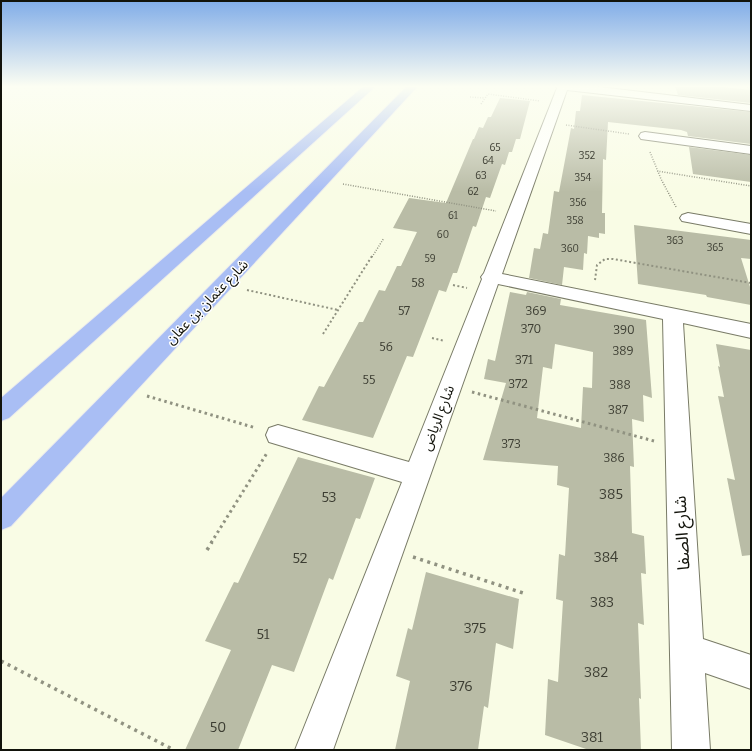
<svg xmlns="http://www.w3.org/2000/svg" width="752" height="751" font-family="Bitter,'Noto Sans Arabic',serif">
<rect width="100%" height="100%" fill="#f9fce5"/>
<path fill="#b9bca6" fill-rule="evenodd" d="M675 86H716L751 90V103L678 95Z
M582 95 751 112V144L688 136 687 132 681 130 608 122 606 160 603 159 602 213H605V234L599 233V238L588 236 587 254 584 253 583 270 564 267 562 285 529 278 534 248 540 249 543 233 548 234 554 191 559 192 571 128 574 129 576 111H580Z
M500 98 530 101 520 139H516L512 152H509L505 165 502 164 490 198 486 197 476 227 473 226 457 273H453L446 292 439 290 413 357 407 356 373 438 302 420 319 386 324 387 359 322H363L379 290 385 291 397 266H401L417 232 393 228 409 198 446 203 473 139H474L479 127 483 128 488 117H491Z
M689 147 751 155V182L693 174Z
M634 225 751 240V259L741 258 751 290V305L707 297 706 295 638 284Z
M510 292 526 295 527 292 561 299 560 305 646 320 652 398 643 395 644 422 632 419 634 467 630 466 632 533 644 536 646 574 641 573 644 625 638 623 641 699 639 698 641 750H589L545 735 548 679 558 682 563 601 556 599 559 554 565 556 569 488 557 485 558 466 483 460 506 383 484 379 488 359 495 361ZM555 344 593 352 592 388 583 387 581 428 537 418 543 367 552 369Z
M716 344 751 350V555L742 556 727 478 735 480 718 396 724 397 718 366 720 367Z
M298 457 375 478 360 519 356 518 333 580 329 578 294 672 272 665 238 750H185L231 650 205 641 234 582 238 583Z
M426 572 519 599 513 649 496 643 488 708 484 706 478 750H395L410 681 396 676 408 628 412 630Z"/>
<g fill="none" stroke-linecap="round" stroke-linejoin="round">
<g stroke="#797b67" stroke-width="2">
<path id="minor" d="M556 86H591L751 105V111L567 90 502 274 751 324V338L683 323 703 639 751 655V689L705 673 710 750H672L663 319 498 284 333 750H295L402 482 269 442 266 435 269 428 278 425 409 462 482 279 481 277 484 273 557 88Z
M645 132 751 146V154L641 139 639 136 641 133Z
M688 213 751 224V234L682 221 680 218 682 215Z"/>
</g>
<g stroke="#ececeb" stroke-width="2">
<path id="major" d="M364 86H376L9 418 1 421V398Z
M407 86H418L11 526 1 530V498Z"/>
</g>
<path stroke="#909281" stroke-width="1.5" stroke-dasharray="1 1.5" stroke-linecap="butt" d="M742 86 751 87
M470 97 485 98
M481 104 488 94 540 101
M566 125 629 134
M650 152 661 179 676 207
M657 171 751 186
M343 184 496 211
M372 257 384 238"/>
<path stroke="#909281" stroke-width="2" stroke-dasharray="2 2.5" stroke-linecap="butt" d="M595 280 597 265 605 259H613L751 283
M453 285 467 288
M247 290 338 310
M323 334 372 256
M432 338 445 341"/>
<path stroke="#909281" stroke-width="3" stroke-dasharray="2.5 3.5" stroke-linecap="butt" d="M472 392 654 441
M147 396 256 428
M211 543 267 453"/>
<path stroke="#909281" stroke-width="3.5" stroke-dasharray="3 4.5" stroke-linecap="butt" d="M207 550 212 542
M413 557 523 593
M1 661 174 750"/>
<use href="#minor" fill="#fff" fill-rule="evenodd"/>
<use href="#major" fill="#a9bef4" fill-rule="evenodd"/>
</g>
<linearGradient id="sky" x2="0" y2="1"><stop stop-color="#80ace8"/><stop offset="0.45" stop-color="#fcfef3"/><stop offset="1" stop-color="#fcfef3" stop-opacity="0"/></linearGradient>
<rect width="752" height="192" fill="url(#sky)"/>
<g text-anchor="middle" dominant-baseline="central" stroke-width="3" stroke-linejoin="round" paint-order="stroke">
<g font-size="10" fill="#3c3d32">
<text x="495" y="148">65</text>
<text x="587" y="156">352</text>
<text x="488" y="161">64</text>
<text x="481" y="176">63</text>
<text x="583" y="178">354</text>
<text x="473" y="192">62</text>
<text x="578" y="203">356</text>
<text x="453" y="216">61</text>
<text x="575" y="221">358</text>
<text x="443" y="235">60</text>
<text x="675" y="241">363</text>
<text x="715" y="248">365</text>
<text x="570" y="249">360</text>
<text x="430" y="259">59</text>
</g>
<g font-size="12" fill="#3c3d32">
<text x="418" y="283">58</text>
<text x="404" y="311">57</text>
<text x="536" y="311">369</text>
<text x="531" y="329">370</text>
<text x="624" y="330">390</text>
<text x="386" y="347">56</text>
<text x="623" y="351">389</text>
<text x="524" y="360">371</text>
<text x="369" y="380">55</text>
<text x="518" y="384">372</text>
<text x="620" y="385">388</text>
<text x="618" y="410">387</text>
<text x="511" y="444">373</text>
<text x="614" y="458">386</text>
</g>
<g font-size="14" fill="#12130b" stroke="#fff">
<text transform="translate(207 302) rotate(-46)">شارع عثمان بن عفان</text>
<text transform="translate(438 418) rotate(-69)">شارع الرياض</text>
</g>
<g font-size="14" fill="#3c3d32">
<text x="611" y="494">385</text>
<text x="329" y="497">53</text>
<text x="606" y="557">384</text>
<text x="300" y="558">52</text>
<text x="602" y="602">383</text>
<text x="475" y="628">375</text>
<text x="263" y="634">51</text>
<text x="596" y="672">382</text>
<text x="461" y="686">376</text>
<text x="218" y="727">50</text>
<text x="592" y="737">381</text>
</g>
<g font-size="17" fill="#12130b" stroke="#fff">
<text transform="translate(682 533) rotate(-93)">شارع الصفا</text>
</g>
</g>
<rect width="752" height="751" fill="none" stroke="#12130b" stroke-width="4"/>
</svg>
